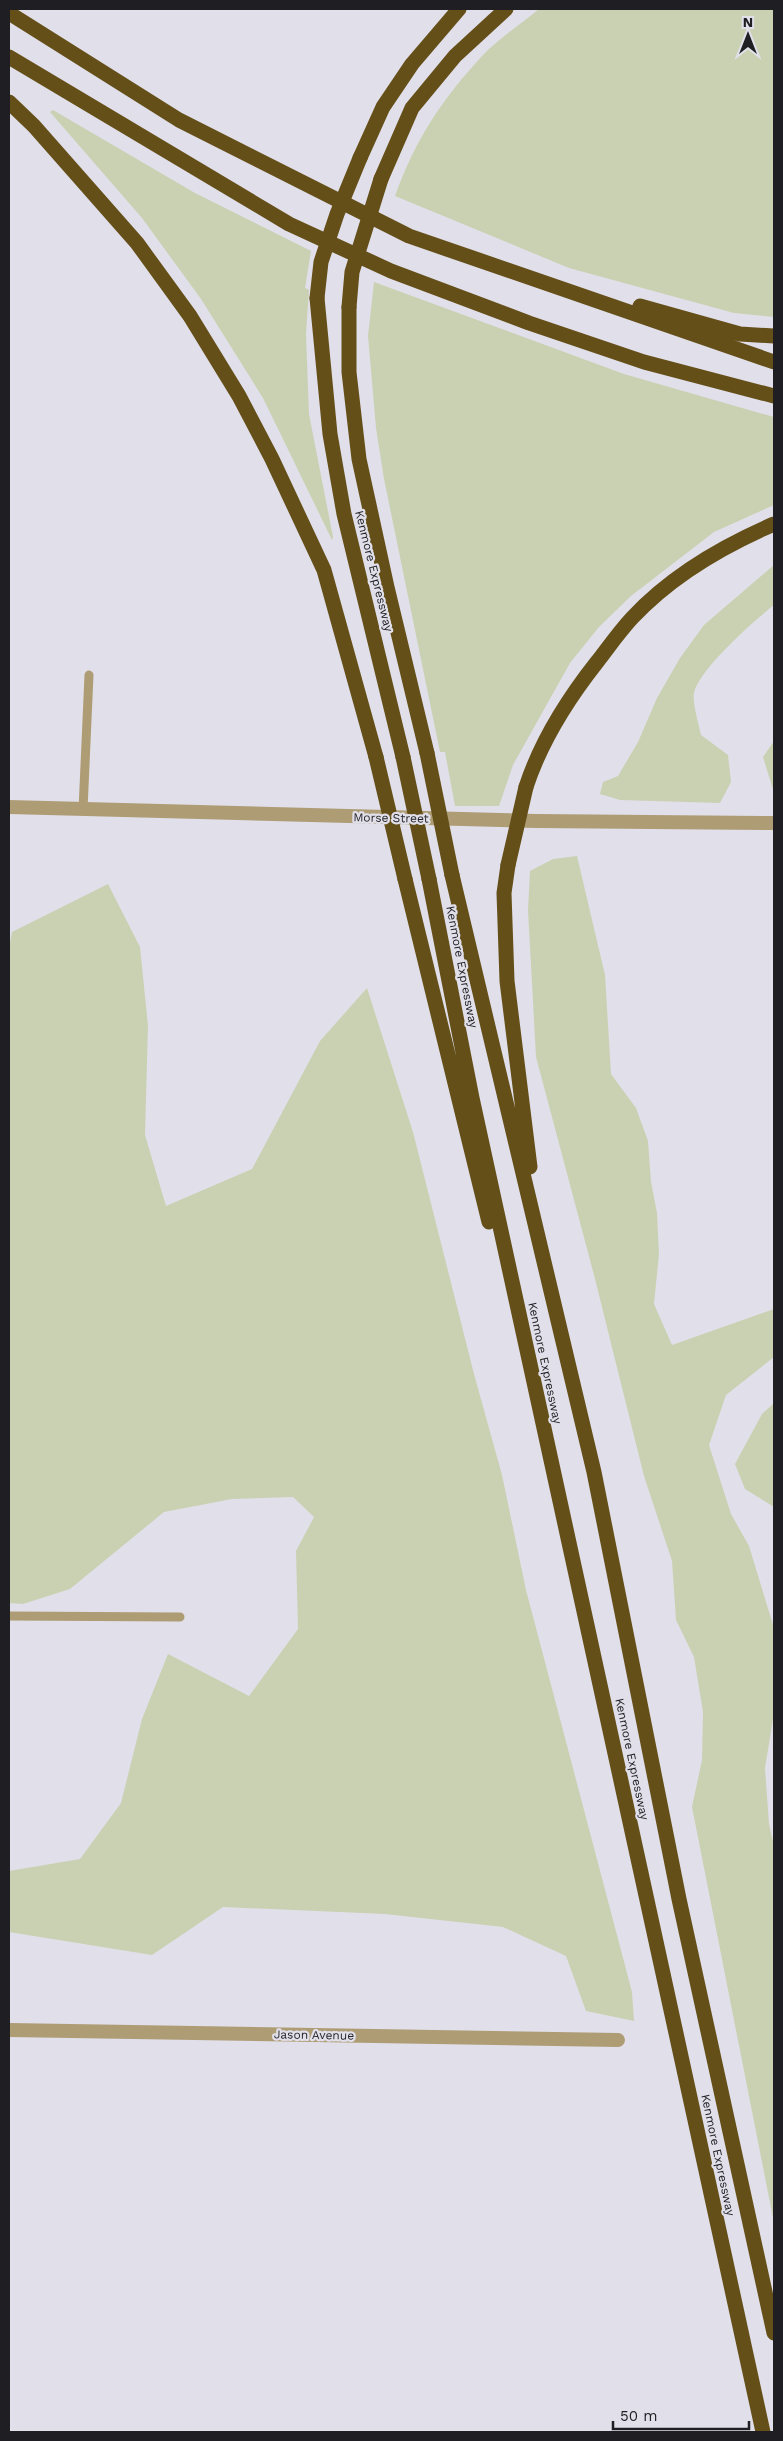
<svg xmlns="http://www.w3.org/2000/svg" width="783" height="2441" font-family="'Work Sans',sans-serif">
<rect width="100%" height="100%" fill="#e1e0ea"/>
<path fill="#c9d1b2" d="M539 9H774V317L734 313 569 268 395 196C415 140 442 99 483 55 499 38 521 24 539 9Z
M53 110 195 193 311 251 305 288 309 290 306 334 309 414 333 537 332 540 263 398 201 299 142 218 50 112Z
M374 282 624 374 774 417V505L714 532 631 596 599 627 570 663 513 765 499 806H455L445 752H440L384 479 376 428 368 336Z
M774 565V605C755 620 699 669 694 693 692 702 699 725 701 735L728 755 731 782 720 803 620 800 600 794 603 782 618 776 638 742 657 698 680 658 704 625Z
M774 741V793L763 757Z
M577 856 605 975 611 1074 636 1108 648 1141 651 1182 657 1213 659 1254 654 1304 672 1345 774 1309V1357L726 1395 709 1445 731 1514 749 1546 774 1628V1713L765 1768 769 1824 774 1846V2223L692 1807 702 1760 703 1712 694 1657 676 1620 672 1561 644 1476 594 1275 536 1057 528 910 530 871 553 859Z
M108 884 140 947 148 1026 145 1135 166 1206 252 1169 320 1041 367 988 413 1132 474 1374 502 1475 526 1590 632 1992 634 2021 586 2011 566 1956 503 1927 385 1914 223 1907 152 1955 9 1932V1871L80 1859 121 1803 142 1719 168 1654 249 1696 298 1629 296 1551 314 1517 293 1497 232 1499 164 1512 70 1589 23 1604 9 1603V948L12 932Z
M774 1403V1507L745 1489 735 1464 762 1414Z"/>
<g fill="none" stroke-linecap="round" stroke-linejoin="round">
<path stroke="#ae9c75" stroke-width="9" d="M83 810 89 675
M9 1616 180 1617"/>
<path stroke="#ae9c75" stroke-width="14" d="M9 2030 618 2040"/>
<path stroke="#ae9c75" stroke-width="14" d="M9 807 536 821 774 823"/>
<path stroke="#654f19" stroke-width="15" d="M9 13 179 120 409 236 774 362
M9 57 289 224 391 271 529 323 644 362 774 396
M9 102 34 126 137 243 190 316 239 396 272 459 324 570 376 757
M360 158 383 107 412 64 459 9
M381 179 412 108 455 56 506 9
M317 298 330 434 344 514 403 757
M640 306 740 334 774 336
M349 307V372L359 459 387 587 427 753
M526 787C541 741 567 700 597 662 608 648 619 632 632 618 671 576 723 546 774 524
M508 865 504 893 507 981 530 1167
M452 875 594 1472 679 1899 774 2333
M405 879 489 1222
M429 879 472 1098 763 2432"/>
<path stroke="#654f19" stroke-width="15" d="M317 298 321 262 337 214 360 158
M349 307 352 272 381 179
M427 753 452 875
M376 757 405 879
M403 757 429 879
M508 865 526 787"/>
</g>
<g text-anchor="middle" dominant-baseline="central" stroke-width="4.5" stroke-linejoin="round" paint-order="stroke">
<g font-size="12" fill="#1f1e22" stroke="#e1e0ea">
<text transform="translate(374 571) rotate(76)">Kenmore Expressway</text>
<text transform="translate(391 818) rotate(1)">Morse Street</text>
<text transform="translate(462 967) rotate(79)">Kenmore Expressway</text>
<text transform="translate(545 1363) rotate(78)">Kenmore Expressway</text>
<text transform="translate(632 1759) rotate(78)">Kenmore Expressway</text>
<text transform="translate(314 2035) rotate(1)">Jason Avenue</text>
<text transform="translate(718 2155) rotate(78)">Kenmore Expressway</text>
</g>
</g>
<rect width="783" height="2441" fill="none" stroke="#1f1e22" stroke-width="20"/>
<g transform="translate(748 35)" stroke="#e1e0ea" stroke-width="4" paint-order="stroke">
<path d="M0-4L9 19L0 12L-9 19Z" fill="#1f1e22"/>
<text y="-8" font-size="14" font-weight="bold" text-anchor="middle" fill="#1f1e22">N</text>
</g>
<path d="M613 2421v8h136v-8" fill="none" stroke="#1f1e22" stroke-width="2.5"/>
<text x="620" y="2421" font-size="15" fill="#1f1e22" stroke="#e1e0ea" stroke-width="4" paint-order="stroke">50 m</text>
</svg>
